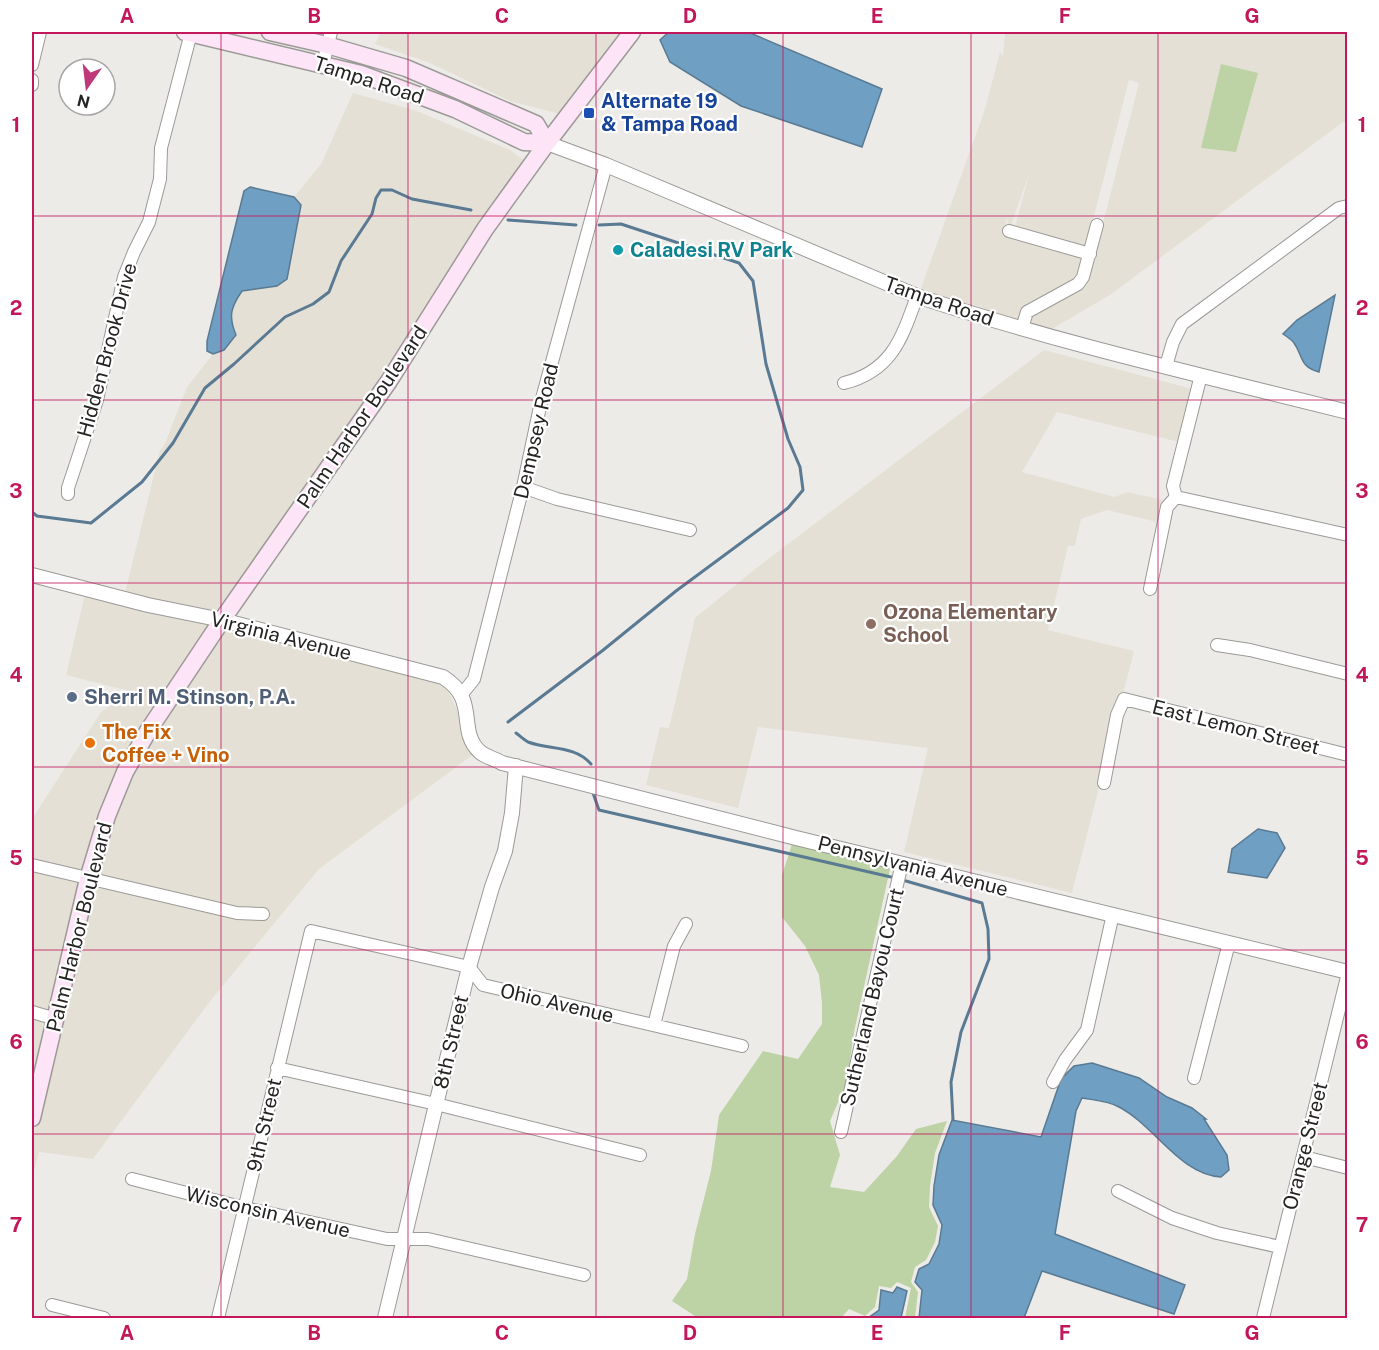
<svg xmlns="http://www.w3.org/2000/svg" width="1379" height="1350" font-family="'Public Sans',sans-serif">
<rect width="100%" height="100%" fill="#edebe8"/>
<path fill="#e5e0d6" d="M381 32H620L560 114 510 101 430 63 375 44Z
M1005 32H1347V123L1343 122 1110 295 1050 330 1028 324 1031 316 1080 289 1096 250 1139 83 1129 80 1086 247 1015 227 1029 174 1009 231 1007 217 1003 235 1083 258 1075 279 1019 321 920 291 985 109 1000 52 1003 56Z
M353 93 417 111 510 150 526 162 481 223 268 546 220 614 125 593 160 450 164 446 187 387 213 354 224 350 232 324V305L242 291 266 288 301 205 294 197 321 164Z
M1044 350 1193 389 1179 442 1057 412 1022 472 1115 497 1127 492 1163 500 1157 522 1107 510 1081 519 1075 546H1068L1048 630 1134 651 1072 893 904 852 928 748 758 727 738 808 646 785 660 727 669 728 695 618 755 569Z
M85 594 213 624 144 728 85 872 32 859V819L101 712 129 691 66 675Z
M223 626 441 682 446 687 462 720 475 753 319 869 211 1000 93 1159 39 1152 32 1179V1140L91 885 235 918 268 919V909L237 908 94 874 129 775Z
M32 870 82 883 53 1012 32 1006Z
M32 1018 50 1023 32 1099Z"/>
<path fill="#bdd3a5" d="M1221 64 1258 73 1236 152 1201 148Z
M792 844 890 869 854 1032 847 1082 830 1121 840 1155 830 1187 864 1192 897 1156 916 1129 947 1121 935 1153 930 1186 929 1207 938 1226 935 1242 926 1260 915 1267 911 1282 918 1292 915 1318H905L911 1288 897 1282 891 1288 879 1286 875 1307 865 1316 849 1309 841 1318H698L672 1301 687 1279 695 1234 711 1171 719 1115 763 1051 798 1059 822 1024V1003L819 975 805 946 782 917V875Z"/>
<path fill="#6f9fc2" stroke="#597a92" stroke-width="1.5" d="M669 32H748L882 89 862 147 741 106 670 62 660 40Z
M250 187 294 197 301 205 287 279 277 286 242 291C231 307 228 316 236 335L224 350 213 354 207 351V341L244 191Z
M1335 295 1319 372C1299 367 1303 355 1294 343 1292 340 1286 336 1283 334L1297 320Z
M1258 829 1277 833 1285 848 1267 878 1228 872 1232 849Z
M1092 1063 1139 1078 1167 1097 1192 1108 1206 1119H1204L1227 1155 1229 1170 1221 1177C1180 1175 1154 1125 1119 1107 1109 1101 1094 1100 1082 1098L1076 1111 1055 1234 1185 1285 1174 1314 1042 1271 1024 1318H919L922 1290 915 1282 919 1269 929 1264 939 1244 942 1225 933 1205 934 1186 939 1155 952 1120 1041 1137 1061 1079 1074 1066Z
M897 1287 907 1291 901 1318H868L879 1310 881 1290 893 1293Z"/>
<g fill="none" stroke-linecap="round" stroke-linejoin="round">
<path stroke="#597a92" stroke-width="3" d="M508 220 576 225
M32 512 37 516 91 523 142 482 173 443 205 388 234 364 285 317 313 304 329 292 341 261 372 214 376 198 381 190H392L412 199 471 210
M508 722 602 651 676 591 788 508 803 490 800 467 788 439 766 364 753 281 739 263 621 224 599 225
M516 733C520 736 524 740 528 742 549 750 575 745 591 764
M593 793 599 810 891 877
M906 881 982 903 988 929 989 959 961 1032 951 1082 953 1120"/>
<g stroke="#9b9a97" stroke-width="14">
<path id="minor" d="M323 64 331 32
M32 65 40 32
M32 80V85
M1009 231 1090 254
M1022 328 1027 312 1078 284 1083 277 1097 225
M1166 366 1173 342 1182 324 1339 208 1348 206
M844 383C892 371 902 338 917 296
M523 487 557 499 690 530
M68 494V488L97 400 124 277 134 252 149 222 160 179 161 148 191 33
M1176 497 1348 535
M1176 497 1173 486 1201 375
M1150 589 1167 507 1176 497
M1217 645 1250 650 1348 674
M462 694 474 679 523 487 541 402 606 165
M1104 783 1117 715 1124 699 1348 755
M32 865 237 913 263 914
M32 1012 56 1019
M654 1025 674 946 686 924
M277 1068 436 1104 640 1155
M1194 1078 1229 943
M1053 1082 1065 1060 1087 1030 1113 914
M841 1132 902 863
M1304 1157 1348 1168
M132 1179 245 1208 387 1239H428L584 1275
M1118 1191 1172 1218 1217 1233 1280 1247
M52 1305 104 1318
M218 1318 311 931 469 967 483 985 742 1046
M1263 1318 1348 973"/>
</g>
<g stroke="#9b9a97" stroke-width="16">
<path id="tertiary" d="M547 143 606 165 917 296C1058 343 1204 376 1348 412
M32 575 148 605 222 620 443 677C480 700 456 730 480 752 486 757 495 759 502 763L796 838 1348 972
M385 1318 469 967 492 887 505 851 512 813 516 766"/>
</g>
<g stroke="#9b9a97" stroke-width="19">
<path id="secondary" d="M185 32 361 74 455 109 524 142 547 143
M270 32 327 45 406 68 536 124 547 143
M32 1118 88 879 107 816 125 772 148 731 222 620 389 381 485 229 547 143 632 32"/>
</g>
<use href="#minor" stroke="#fff" stroke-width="12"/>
<use href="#tertiary" stroke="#fff" stroke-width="14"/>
<use href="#secondary" stroke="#fee4f7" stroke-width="16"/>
</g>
<path fill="none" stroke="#c2185b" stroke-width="1.5" stroke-opacity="0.55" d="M221 32V1318M408 32V1318M596 32V1318M783 32V1318M971 32V1318M1158 32V1318M32 216H1348M32 400H1348M32 583H1348M32 767H1348M32 950H1348M32 1134H1348"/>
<rect fill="#1a4fb4" stroke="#fff" stroke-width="2" x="583" y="107" width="12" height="12" rx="3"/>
<circle fill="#0f9aa8" stroke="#fff" stroke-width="2" cx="618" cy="250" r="6"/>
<circle fill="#8d6e63" stroke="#fff" stroke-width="2" cx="871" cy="624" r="6"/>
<circle fill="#5c6f8a" stroke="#fff" stroke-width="2" cx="72" cy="697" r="6"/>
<circle fill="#e8710a" stroke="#fff" stroke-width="2" cx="90" cy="743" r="6"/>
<g text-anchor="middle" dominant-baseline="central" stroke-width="4.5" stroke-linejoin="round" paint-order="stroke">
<g font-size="20" fill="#252423" stroke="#fff">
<text transform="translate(369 80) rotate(18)">Tampa Road</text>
<text transform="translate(939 301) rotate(19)">Tampa Road</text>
<text transform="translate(107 350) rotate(-75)">Hidden Brook Drive</text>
<text transform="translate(362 417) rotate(-56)">Palm Harbor Boulevard</text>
<text transform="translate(536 431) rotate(-77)">Dempsey Road</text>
<text transform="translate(281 636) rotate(14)">Virginia Avenue</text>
<text transform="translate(1236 727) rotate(14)">East Lemon Street</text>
<text transform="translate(913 866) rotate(14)">Pennsylvania Avenue</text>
<text transform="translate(79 927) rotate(-76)">Palm Harbor Boulevard</text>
<text transform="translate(872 997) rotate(-77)">Sutherland Bayou Court</text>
<text transform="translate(557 1003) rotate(13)">Ohio Avenue</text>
<text transform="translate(451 1042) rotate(-77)">8th Street</text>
<text transform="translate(264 1125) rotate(-77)">9th Street</text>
<text transform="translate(1305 1146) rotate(-76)">Orange Street</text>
<text transform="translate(268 1212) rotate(13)">Wisconsin Avenue</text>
</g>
<g font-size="20" font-weight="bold" fill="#164399" stroke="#fff" text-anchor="start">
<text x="601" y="101">Alternate 19<tspan x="601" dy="23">&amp; Tampa Road</tspan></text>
</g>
<g font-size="20" font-weight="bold" fill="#0d838f" stroke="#fff" text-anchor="start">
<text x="630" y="250">Caladesi RV Park</text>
</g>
<g font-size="20" font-weight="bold" fill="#785e54" stroke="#fff" text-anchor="start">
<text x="883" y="612">Ozona Elementary<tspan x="883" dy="23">School</tspan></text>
</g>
<g font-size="20" font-weight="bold" fill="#4e5e75" stroke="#fff" text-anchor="start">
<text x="84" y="697">Sherri M. Stinson, P.A.</text>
</g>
<g font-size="20" font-weight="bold" fill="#c56008" stroke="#fff" text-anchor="start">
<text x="102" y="732">The Fix<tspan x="102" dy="23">Coffee + Vino</tspan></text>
</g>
</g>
<rect width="1379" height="1350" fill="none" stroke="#ffffff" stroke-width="66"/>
<g transform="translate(87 87) rotate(194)"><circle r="28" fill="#ffffff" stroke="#a8a7a7" stroke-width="1.5"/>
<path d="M0-4.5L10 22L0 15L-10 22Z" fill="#be387a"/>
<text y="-9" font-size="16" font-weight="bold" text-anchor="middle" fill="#252423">N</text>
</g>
<rect x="33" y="33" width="1313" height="1284" fill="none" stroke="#c2185b" stroke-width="2"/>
<g font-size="20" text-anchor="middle" font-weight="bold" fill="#c2185b">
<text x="127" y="23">A</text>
<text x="314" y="23">B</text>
<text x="502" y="23">C</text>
<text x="690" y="23">D</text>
<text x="877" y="23">E</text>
<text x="1065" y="23">F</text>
<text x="1252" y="23">G</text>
<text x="16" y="132">1</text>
<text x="1362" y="132">1</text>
<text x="16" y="315">2</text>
<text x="1362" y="315">2</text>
<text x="16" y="498">3</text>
<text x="1362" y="498">3</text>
<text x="16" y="682">4</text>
<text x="1362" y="682">4</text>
<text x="16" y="865">5</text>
<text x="1362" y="865">5</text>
<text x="16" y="1049">6</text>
<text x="1362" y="1049">6</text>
<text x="16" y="1232">7</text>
<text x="1362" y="1232">7</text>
<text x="127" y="1340">A</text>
<text x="314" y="1340">B</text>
<text x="502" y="1340">C</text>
<text x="690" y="1340">D</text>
<text x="877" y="1340">E</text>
<text x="1065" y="1340">F</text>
<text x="1252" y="1340">G</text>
</g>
</svg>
